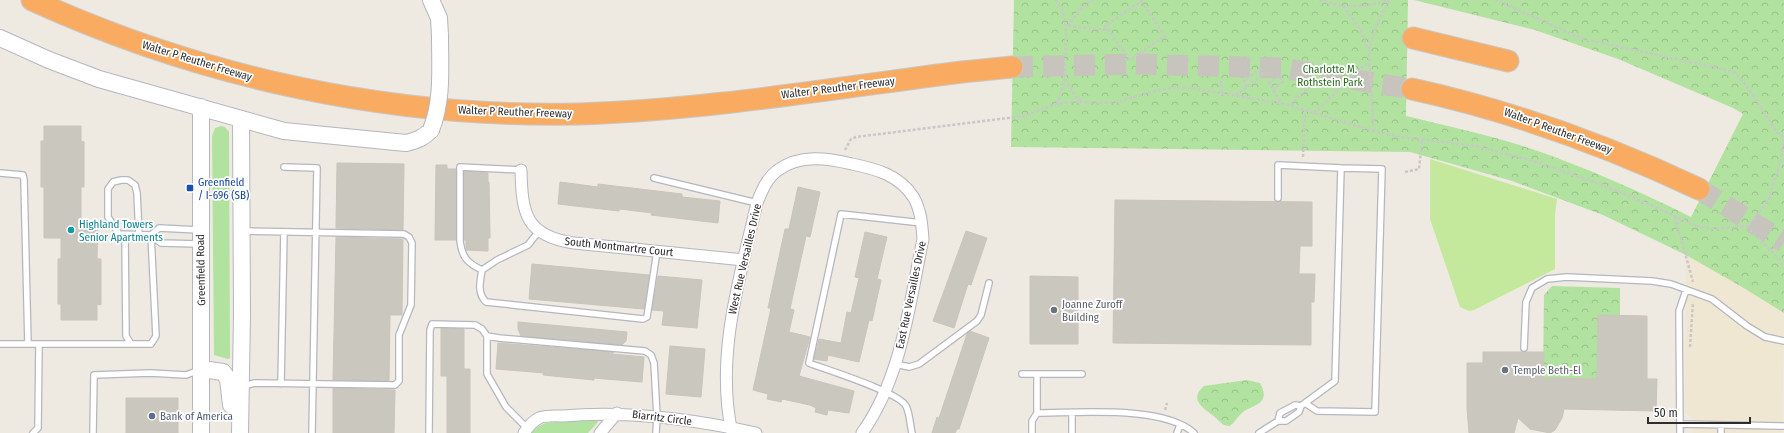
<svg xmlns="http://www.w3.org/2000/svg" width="1784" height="433" font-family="'Fira Sans Condensed',sans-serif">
<defs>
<pattern id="park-crowns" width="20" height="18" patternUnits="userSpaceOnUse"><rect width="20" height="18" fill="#b2e2a0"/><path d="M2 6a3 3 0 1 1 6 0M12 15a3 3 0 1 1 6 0" fill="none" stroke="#99c28a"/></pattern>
</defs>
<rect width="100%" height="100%" fill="#eee9e1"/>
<path fill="#efe7d1" d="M1686 255 1742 287 1784 313 1782 433H1692V418L1685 412Z"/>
<path fill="#b2e2a0" d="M221 126 225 127 229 132 230 358 228 359 214 355 212 136 215 128Z
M596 418 598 422 588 433H531L539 426 546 423Z"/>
<path fill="url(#park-crowns)" d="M1014 0H1408L1406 116C1447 126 1489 135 1529 148 1585 167 1639 191 1691 217L1743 114 1733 108 1618 59 1535 30 1414 0H1784V313L1742 287 1686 255 1603 215 1509 180 1410 152 1011 147Z
M1552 286 1620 288V315H1598L1597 379 1543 378 1544 295Z
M1247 380 1260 383C1271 403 1256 404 1243 412 1238 416 1235 422 1230 426 1223 426 1221 423 1216 418 1206 409 1187 401 1204 386Z"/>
<path fill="#c4e99c" d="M1430 159 1557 199 1555 214V269L1474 310 1469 311 1460 307 1430 219Z"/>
<path fill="#cac7bf" stroke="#cac5ba" d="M44 126H81V141L84 142V187H81V223L98 222 97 259H101V305L97 304V320H61V304H58V259H61V238H44V187H41V141H44Z
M337 163 404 164 403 230 336 228Z
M436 165H447V169H456V240H435Z
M464 171 488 173V182H489L490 238H488V251L466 250V240H464Z
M560 182 598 187V184L682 194V197L720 201 718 223 651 215 652 213 620 209 619 211 558 204Z
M798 187 820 192 810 237 806 236 790 309 794 310 789 332 810 337 799 376 854 391 849 413 828 410 827 415 815 412 816 408 810 405 782 399 781 402 767 399 768 394 753 390 771 308H768L785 229H789Z
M1115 200 1312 202V246H1300L1299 274H1315L1314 302H1311V345L1113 343Z
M966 231 987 238 971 285 968 284 954 328 933 321Z
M865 232 887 237 877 279 881 280 872 321 869 320 859 362 828 355 827 361 814 359 819 339 841 343 847 312 851 313 859 278 855 277Z
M336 237 403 239 402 315H390L389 381 333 380Z
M532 264 649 275 644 309 529 299Z
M658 276 702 280 697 328 662 325 664 311 652 310Z
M1030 276 1078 277V344H1030Z
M1598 315 1647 316V379H1657L1656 411 1564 409 1562 418 1555 430 1550 433 1530 429 1518 418 1514 433H1469L1467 409V363H1483V352H1544L1543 378 1597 379Z
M518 322 627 332 626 341 622 345 521 336 518 329Z
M441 328 464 329V369H470V433H447V376H441Z
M970 331 989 338 959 429H957L955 433H932L937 417 939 418 967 334Z
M498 343 614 352 612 354 644 357 642 382 594 378V380L543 375 544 373 496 369Z
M670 346 705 349 701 397 666 394Z
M333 388 395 390 394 433H333Z
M126 398H178V433H126Z"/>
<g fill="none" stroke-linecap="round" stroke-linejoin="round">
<path stroke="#c7c3bd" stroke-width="21" stroke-dasharray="21 10" stroke-linecap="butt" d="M1012 67 1134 64 1281 68 1412 89
M1699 189 1784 242"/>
<g stroke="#b4b6c0" stroke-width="8">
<path id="lane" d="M284 167 317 168 312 433
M0 173 23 175 24 180 28 344
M654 178 757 203
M1278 198V165L1341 168
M539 231 528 245 497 260 482 270C480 282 477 293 486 302L643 319 647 317 657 251
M125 235 126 336 131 344H151L156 336 151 235 159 228 199 230
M139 235 137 193 135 185 128 180H121L113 182 108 189V217L119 234 151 235 161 243 199 244
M482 270C467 263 462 257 460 241V167L521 170
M487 336V374L506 407 527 428
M0 344H131
M1524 348 1526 302 1532 288 1547 279 1567 277 1652 281 1671 284 1712 299 1747 326 1765 337 1784 341
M895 364 909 367 919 364 977 321 981 315 989 283
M1022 374H1082
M281 384 284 232
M243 386 255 383 395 385 399 381V335L411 305 412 243 409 237 404 234 244 231
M1037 413V374
M1278 421 1280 413 1295 405 1301 406
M1680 424 1784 426
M33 433 38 428 39 344
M93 433 94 375 150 373 186 375 200 370
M429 433 430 330 432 324 475 325 482 329 487 336 499 338 645 351 651 355 654 363 657 417 656 433
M912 433C910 425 910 414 906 406 899 392 827 370 809 363L841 214 922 223
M1032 433V421L1037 413C1077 413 1163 405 1194 433
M1072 433V413
M1177 433 1180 425
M1259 433 1278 421H1286L1299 412 1301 406 1305 403 1335 381 1341 168 1382 169 1375 412 1317 411 1305 403
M1680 433 1679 311 1686 290
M1721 433V425"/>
</g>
<g stroke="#b4b6c0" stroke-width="13">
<path id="street" d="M521 170C522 213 525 236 574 243L744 260
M524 433C528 427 533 421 539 418 545 415 557 416 563 416 628 410 693 419 756 433
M600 433 617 413
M732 433C715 356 740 277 757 203 762 190 767 178 778 170 800 154 827 158 852 164 876 169 900 175 914 198 921 211 922 225 923 239 909 305 902 377 862 433"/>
</g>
<g stroke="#b4b6c0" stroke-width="18">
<path id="secondary" d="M431 0 439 18 440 36
M0 38 49 60 99 79 284 131 406 143C418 140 423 138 431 130
M201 107V433
M202 369 223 372 228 379 231 405
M240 433 242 315 241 119"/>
</g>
<g stroke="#c8c8c8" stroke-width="23">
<path id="highway" d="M32 0C203 78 390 118 578 114 707 110 835 88 962 72L1012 67
M1413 38 1508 61
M1412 89C1512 111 1606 145 1699 189"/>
</g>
<path stroke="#c8c8c8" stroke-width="2.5" stroke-dasharray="3 2" stroke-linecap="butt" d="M1056 0 1062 10 1066 28 1065 79 1057 104
M1319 0C1343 8 1365 8 1389 0
M1141 1 1165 36 1130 60 1105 26Z
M1343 6 1360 29 1369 51 1374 132
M1068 26 1108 30
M1068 26C1075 15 1081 6 1093 0
M1369 50C1373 32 1380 16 1390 0
M1065 79 1076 97 1083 102
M1221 80 1222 93
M1273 89 1283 82 1279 76 1269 83 1281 103
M1236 95 1264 75 1260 69 1244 81 1247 87
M1291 106 1297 97 1315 83
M1314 113 1369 61
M845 150 851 139 856 137 1024 116 1057 104 1073 102 1106 103 1121 101 1155 91 1175 87 1190 88 1285 104 1377 132 1401 137 1477 146 1537 162 1596 183 1635 198 1697 226 1714 229 1747 226 1754 219 1769 199 1781 159 1784 138 1777 132 1746 85 1735 73 1722 69 1583 39 1496 0
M1303 157 1305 110
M1405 172 1419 169 1422 139
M1675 217 1693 282
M1747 226C1759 241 1774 250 1784 267
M1690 347 1693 302
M1165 410 1167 403"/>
<use href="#lane" stroke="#fff" stroke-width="5.5"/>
<use href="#street" stroke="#fff" stroke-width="11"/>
<use href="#secondary" stroke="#fff" stroke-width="16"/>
<use href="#highway" stroke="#f9ac61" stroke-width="21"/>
<g stroke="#b4b6c0" stroke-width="18" stroke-linecap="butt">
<path id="secondary-bridge" d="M431 130C443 100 440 68 440 36"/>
</g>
<use href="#secondary-bridge" stroke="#fff" stroke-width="16"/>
</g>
<rect fill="#1a4fb4" stroke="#fff" stroke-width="1.5" x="186" y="184" width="8" height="8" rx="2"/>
<circle fill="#0f9aa8" stroke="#fff" stroke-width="1.5" cx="71" cy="230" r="4"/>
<g fill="#6b7280" stroke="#fff" stroke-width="1.5">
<circle cx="1054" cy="310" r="4"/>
<circle cx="1505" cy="370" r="4"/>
</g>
<circle fill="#5c6f8a" stroke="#fff" stroke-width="1.5" cx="152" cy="416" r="4"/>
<g text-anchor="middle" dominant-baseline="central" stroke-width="3.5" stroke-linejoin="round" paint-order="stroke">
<g font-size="11" fill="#2d2d2d" stroke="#fff">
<text transform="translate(197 61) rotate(17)">Walter P Reuther Freeway</text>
<text transform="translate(838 88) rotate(-7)">Walter P Reuther Freeway</text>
<text transform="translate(515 112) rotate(2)">Walter P Reuther Freeway</text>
<text transform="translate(1558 131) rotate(20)">Walter P Reuther Freeway</text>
<text transform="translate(619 247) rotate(6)">South Montmartre Court</text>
<text transform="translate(745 259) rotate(-77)">West Rue Versailles Drive</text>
<text transform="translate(201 270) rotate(-91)">Greenfield Road</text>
<text transform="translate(911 295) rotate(-78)">East Rue Versailles Drive</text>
<text transform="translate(662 418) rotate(7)">Biarritz Circle</text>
</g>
<g font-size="11" fill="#296a1e" stroke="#fff">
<text x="1330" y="69">Charlotte M.<tspan x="1330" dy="13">Rothstein Park</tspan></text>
</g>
<g font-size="11" fill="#164399" stroke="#fff" text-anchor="start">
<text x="198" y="182">Greenfield<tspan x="198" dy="13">/ I-696 (SB)</tspan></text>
</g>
<g font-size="11" fill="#0d838f" stroke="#fff" text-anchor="start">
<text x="79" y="224">Highland Towers<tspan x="79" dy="13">Senior Apartments</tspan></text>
</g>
<g font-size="11" fill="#5b616d" stroke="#fff" text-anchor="start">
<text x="1062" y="304">Joanne Zuroff<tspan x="1062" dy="13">Building</tspan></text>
<text x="1513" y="370">Temple Beth-El</text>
</g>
<g font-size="11" fill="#4e5e75" stroke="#fff" text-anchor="start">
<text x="160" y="416">Bank of America</text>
</g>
</g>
<path d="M1648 417v6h102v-6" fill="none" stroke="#2d2d2d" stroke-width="2"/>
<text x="1654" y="417" font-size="12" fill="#2d2d2d" stroke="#ffffff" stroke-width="3" paint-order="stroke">50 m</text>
</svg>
